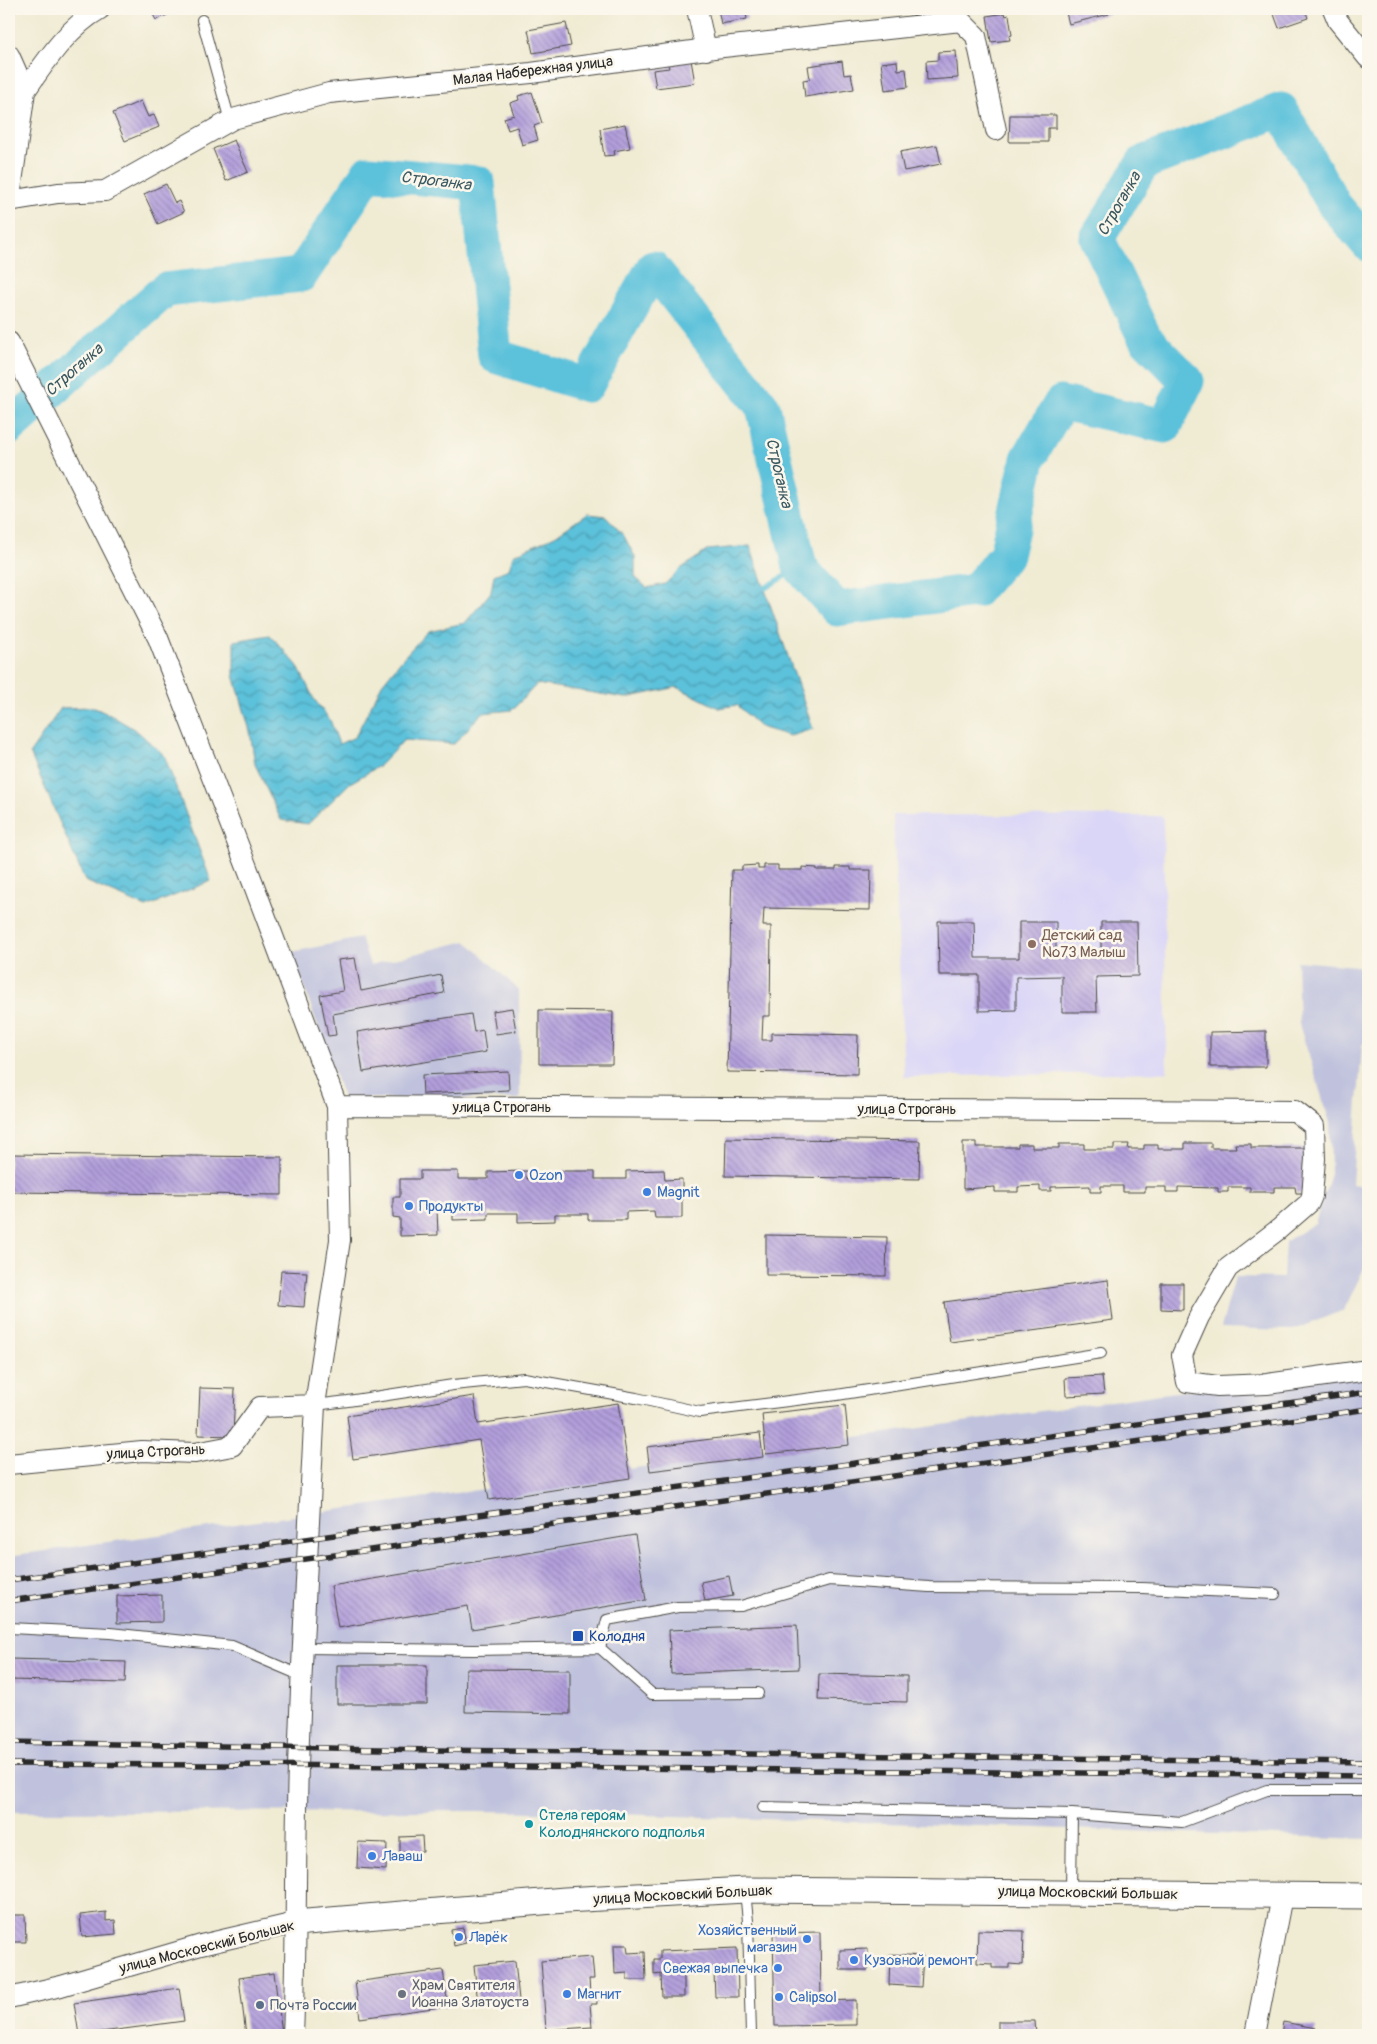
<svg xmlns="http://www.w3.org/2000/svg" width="1377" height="2044" font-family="Pangolin,sans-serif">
<defs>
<pattern id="water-waves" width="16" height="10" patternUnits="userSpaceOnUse" patternTransform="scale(1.25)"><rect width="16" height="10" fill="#5cc1da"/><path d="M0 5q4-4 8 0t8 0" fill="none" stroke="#4c9db1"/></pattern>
<pattern id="building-back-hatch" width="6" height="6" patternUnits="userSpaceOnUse" patternTransform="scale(1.25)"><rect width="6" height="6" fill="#b29fdc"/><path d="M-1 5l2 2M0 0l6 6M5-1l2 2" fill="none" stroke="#9182b3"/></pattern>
</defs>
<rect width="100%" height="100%" fill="#fbf7ec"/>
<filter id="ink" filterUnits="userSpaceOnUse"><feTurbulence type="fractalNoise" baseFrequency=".02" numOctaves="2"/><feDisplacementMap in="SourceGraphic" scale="10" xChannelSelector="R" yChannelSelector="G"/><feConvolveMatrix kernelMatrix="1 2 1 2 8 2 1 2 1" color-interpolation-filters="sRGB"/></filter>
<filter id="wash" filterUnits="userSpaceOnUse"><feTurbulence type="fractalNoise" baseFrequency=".0096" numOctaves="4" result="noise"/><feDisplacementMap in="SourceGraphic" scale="20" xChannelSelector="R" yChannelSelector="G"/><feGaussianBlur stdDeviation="1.12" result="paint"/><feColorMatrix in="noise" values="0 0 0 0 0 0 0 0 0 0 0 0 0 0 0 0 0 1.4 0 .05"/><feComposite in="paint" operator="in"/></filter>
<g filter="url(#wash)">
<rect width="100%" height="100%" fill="#f0ebd3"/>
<path fill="#dad6f7" d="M893 815 1163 816 1167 1072 904 1077Z"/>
<path fill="#c0c2dd" d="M361 938 370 965 466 941 519 990 520 1099 343 1098 292 952Z
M1297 961 1368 967V1038L1362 1045 1352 1184 1368 1187V1260L1344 1310 1293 1330 1221 1328 1235 1277 1283 1278 1285 1242 1315 1223 1331 1174 1330 1123 1299 1024Z
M1368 1365V1839L585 1813 478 1811 9 1812V1556Z"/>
<path fill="url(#water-waves)" stroke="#447682" d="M587 514 606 516 624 536 635 557V577L647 588 665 584 679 570 708 550 750 546 813 729 790 736 760 727 737 705 719 708 677 687 626 698 537 684 512 710 482 713 454 744 404 740 379 766 350 783 308 824 281 820 255 764 250 731 234 675V641L270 635 297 665 314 699 330 720 339 744 355 737 382 684 403 658 428 631 465 623 491 592 494 575 509 569 513 555 555 536Z
M93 707 114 717 137 731 164 755 211 881 146 907 85 881 30 753 61 708Z"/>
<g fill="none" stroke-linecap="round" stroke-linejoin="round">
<path stroke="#5cc1da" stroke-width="5.5" d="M765 588 800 567"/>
<path stroke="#5cc1da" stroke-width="35" d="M9 428 165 290 301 275 368 173 478 183 495 356 587 385 653 268 763 407 800 567 837 609 975 591 1006 555 1028 459 1061 403 1165 426 1187 381 1145 338 1097 238 1143 163 1281 110 1335 206 1368 244"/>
</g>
<g id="blocks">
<path fill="url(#building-back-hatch)" d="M150 9H177L178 10 156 20Z
M718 9H745L747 19 721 24Z
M1065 9H1108L1109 14 1069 24Z
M1272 9H1305L1308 18 1279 28Z
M1005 13 1006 16 1009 15 1012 35 1009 36 1010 40 991 42 987 16Z
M566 23 571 46 533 53 528 30Z
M956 51 958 78 927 80 926 61 938 60V52Z
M691 60 695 83 656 88 653 70 669 68 668 64Z
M842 61 844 75 851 74 854 89 805 97 803 80 810 79 808 66Z
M897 61 898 70 906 69 908 87 885 90 881 63Z
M532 92 542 123 534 126 538 140 522 145 517 127 508 130 504 118 514 115 510 103 519 100 518 96Z
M141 101 148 117 154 115 159 127 125 141 113 113Z
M1010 115H1056V128H1048V142H1009Z
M625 124 630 148 614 151 615 155 604 156 600 129Z
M234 140 248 172 226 181 213 149Z
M937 145 941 164 904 171 900 152Z
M166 184 175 203 179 201 184 212 158 224 144 194Z
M758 865V869H764V865H778V870H802V867L817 868V870H836V867H850V870H871L870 910 764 908 763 926H771L770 1016H763L762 1040H772V1033L858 1035 857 1074 727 1072 732 870H742V866Z
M938 921H974L975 958H1019V922H1056V957H1101V922H1137L1138 976 1096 977 1097 1012H1062V976L1016 977V1010L979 1011V975H939Z
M355 958 361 991 441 975 444 993 333 1014 336 1035 328 1036 320 995 343 991 338 960Z
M512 1008 516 1031 496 1034 493 1011Z
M539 1010 613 1011 612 1064H539Z
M471 1014 474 1032 483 1030 486 1052 363 1072 357 1032Z
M1266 1031V1067H1210V1032Z
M508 1071 509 1090 423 1094 422 1075Z
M726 1138 920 1141 919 1179 725 1176Z
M963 1142H976V1147H1018V1144H1032V1148H1059V1144H1084V1149H1114V1144H1129L1128 1149H1144V1145H1158V1149H1185V1143H1211V1148H1236L1235 1144H1251V1148H1305V1193H1296L1295 1187H1274V1192H1250V1187H1228V1192H1218V1188L1178 1187V1192H1166V1187H1145V1192H1123V1186H1101V1192H1090V1186L1051 1187V1191H1040V1186L1018 1187V1192H995V1187L963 1189Z
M9 1154 282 1157V1195L9 1192Z
M664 1170 665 1180 682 1179V1218H655L654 1211 626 1212V1220H588V1214H555V1221L518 1222V1213H488V1219L453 1220V1208L437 1209 438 1235 400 1236V1218L393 1217V1197H400V1179H420V1171H458V1179H488V1172L527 1171V1179L559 1178V1171H595V1179H626V1171Z
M766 1235 887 1237 886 1276 766 1275Z
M281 1271 307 1272 304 1307 278 1305Z
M1108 1280 1113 1320 950 1342 944 1302Z
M1161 1283H1183V1310L1161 1309Z
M1102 1376 1104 1394 1066 1396 1065 1378Z
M200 1388 235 1389 233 1436 198 1435Z
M474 1396 478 1424 618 1403 630 1478 489 1500 479 1440 353 1459 347 1416Z
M845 1405 849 1445 766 1454 762 1414Z
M760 1433 763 1457 650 1471 647 1447Z
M635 1535 646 1600 472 1629 468 1606 338 1628 331 1586Z
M729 1576 733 1596 705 1601 701 1582Z
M162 1595V1622L117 1623V1596Z
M797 1625 799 1669 671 1674 669 1630Z
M11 1659 126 1662 125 1683 11 1680Z
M337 1665H427V1704H337Z
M466 1669 570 1670V1714L465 1712Z
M819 1674 907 1676V1702L818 1700Z
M422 1836 423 1852 400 1853V1837Z
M358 1842 387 1843 386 1870 357 1868Z
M106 1912V1921L115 1920 116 1934 82 1937 80 1915Z
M9 1915H25L26 1942H9Z
M463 1928 466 1943 454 1946 451 1930Z
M978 1930 1024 1931 1023 1965 1009 1964V1968H992V1964L977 1963Z
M820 1932 821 2001 856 2000V2025L775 2026 773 1933Z
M614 1945H627L628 1953 645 1952 646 1980H627V1973L615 1974Z
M737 1948 738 1997H715L714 1973 684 1974V1997H662L661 1974 654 1975V1959H660V1951Z
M868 1949V1970H840V1950Z
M890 1954 923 1956 921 1987 889 1985Z
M592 1957 594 1979H589L590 1994 596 1993 597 2004H590L592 2027 546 2030 541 1961Z
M515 1961 519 2000 478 2004 474 1965Z
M443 1970 448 2006 360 2018 355 1982Z
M274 1973 282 2033 246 2035 239 1978Z
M179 1988 184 2021 79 2035 74 2003Z
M998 2021H1035L1036 2035H998Z
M1283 2022 1316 2028 1314 2035H1281Z"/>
</g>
</g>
<g filter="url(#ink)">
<use href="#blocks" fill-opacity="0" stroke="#494844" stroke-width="1"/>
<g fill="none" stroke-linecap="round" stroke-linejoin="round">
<g stroke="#494844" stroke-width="12">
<path id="service" d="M202 20 230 121
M315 1405 348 1401 453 1385 524 1378 636 1398 700 1412 837 1395 1101 1353
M9 1628 110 1633 232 1646 302 1676
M304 1648 474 1650 600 1648 652 1694 758 1693
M600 1648 607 1620 678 1607 741 1606 829 1580 929 1587 1142 1588 1275 1594
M763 1807 1072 1814
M745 1891 748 1921 751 2035
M1071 1893 1072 1814 1182 1822 1267 1790H1368"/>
</g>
<g stroke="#494844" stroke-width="22">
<path id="minor" d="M697 9 706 50
M1333 9 1338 21 1368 58
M9 55 25 91 9 203
M25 91C46 61 68 27 100 9
M9 201 58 193 105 191 233 119 329 93 531 73 714 48 961 21 976 36 996 130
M9 342 158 638 253 883 337 1106
M9 1464 142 1451 195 1453 232 1446 260 1407 315 1405 340 1240 337 1106 1295 1111 1314 1126 1315 1159 1312 1196 1309 1203 1279 1229 1228 1268 1199 1317 1182 1355 1187 1382 1218 1386 1267 1384 1368 1370
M9 1998 61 1986 201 1945 295 1923
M293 2035C297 1946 295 1856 298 1767 302 1646 309 1525 315 1405
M1255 2035 1282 1896"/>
</g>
<g stroke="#494844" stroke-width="27">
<path id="tertiary" d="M295 1923 565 1900 745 1890 1368 1896"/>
</g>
<use href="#service" stroke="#fff" stroke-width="10"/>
<use href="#minor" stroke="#fff" stroke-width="20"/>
<use href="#tertiary" stroke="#fff" stroke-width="25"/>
<g stroke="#2b2b2b" stroke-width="5.5">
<path id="rail" d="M9 1580 1368 1392
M9 1601 1368 1409
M9 1742 433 1750 1368 1762
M9 1764 432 1766 1368 1776"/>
</g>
<use href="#rail" stroke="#fbf7ec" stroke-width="4" stroke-dasharray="11" stroke-linecap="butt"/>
</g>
</g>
<circle fill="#8d6e63" stroke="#fbf7ec" stroke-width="2" cx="1032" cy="944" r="5"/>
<g fill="#3f7fe0" stroke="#fbf7ec" stroke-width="2">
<circle cx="519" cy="1175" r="5"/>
<circle cx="647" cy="1192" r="5"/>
<circle cx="409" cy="1206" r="5"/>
<circle cx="372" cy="1856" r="5"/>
<circle cx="459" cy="1937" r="5"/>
<circle cx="807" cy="1939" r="5"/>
<circle cx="854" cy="1960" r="5"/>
<circle cx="778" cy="1968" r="5"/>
<circle cx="567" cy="1994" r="5"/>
<circle cx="779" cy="1997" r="5"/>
</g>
<rect fill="#1a4fb4" stroke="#fbf7ec" stroke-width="2" x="572" y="1630" width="12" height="12" rx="2.5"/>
<circle fill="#0f9aa8" stroke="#fbf7ec" stroke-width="2" cx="529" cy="1824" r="5"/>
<circle fill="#6b7280" stroke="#fbf7ec" stroke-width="2" cx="402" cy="1994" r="5"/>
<circle fill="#5c6f8a" stroke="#fbf7ec" stroke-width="2" cx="260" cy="2005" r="5"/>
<g text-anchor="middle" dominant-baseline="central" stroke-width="5" stroke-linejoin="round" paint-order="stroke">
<g font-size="15" fill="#2b2b2b" stroke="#fbf7ec">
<text transform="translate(533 71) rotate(-7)">Малая Набережная улица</text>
<text x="502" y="1107">улица Строгань</text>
<text x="907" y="1109">улица Строгань</text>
<text transform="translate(156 1452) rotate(-3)">улица Строгань</text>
<text transform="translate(1088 1893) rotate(1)">улица Московский Большак</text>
<text transform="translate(683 1895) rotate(-3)">улица Московский Большак</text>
<text transform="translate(207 1947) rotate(-14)">улица Московский Большак</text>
</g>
<g font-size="15" fill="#785e54" stroke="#fbf7ec" text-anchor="start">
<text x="1042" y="935">Детский сад<tspan x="1042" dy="17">№73 Малыш</tspan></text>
</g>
<g font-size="15" fill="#366cbe" stroke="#fbf7ec" text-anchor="start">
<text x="529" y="1175">Ozon</text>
<text x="657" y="1192">Magnit</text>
<text x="419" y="1206">Продукты</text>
<text x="382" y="1856">Лаваш</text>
<text x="797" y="1930" text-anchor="end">Хозяйственный<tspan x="797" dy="17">магазин</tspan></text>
<text x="469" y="1937">Ларёк</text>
<text x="864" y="1960">Кузовной ремонт</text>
<text x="768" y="1968" text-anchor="end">Свежая выпечка</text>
<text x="577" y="1994">Магнит</text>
<text x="789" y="1997">Сalipsol</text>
</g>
<g font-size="15" fill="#164399" stroke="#fbf7ec" text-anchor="start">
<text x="589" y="1636">Колодня</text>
</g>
<g font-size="15" fill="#0d838f" stroke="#fbf7ec" text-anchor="start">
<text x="539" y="1815">Стела героям<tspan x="539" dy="17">Колоднянского подполья</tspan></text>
</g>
<g font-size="15" fill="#5b616d" stroke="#fbf7ec" text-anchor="start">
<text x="412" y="1985">Храм Святителя<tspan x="412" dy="17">Иоанна Златоуста</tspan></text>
</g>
<g font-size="15" fill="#4e5e75" stroke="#fbf7ec" text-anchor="start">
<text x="270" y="2005">Почта России</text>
</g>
<g font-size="16" font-style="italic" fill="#3a5860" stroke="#fbf7ec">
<text transform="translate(436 181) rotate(7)">Строганка</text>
<text transform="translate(1119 204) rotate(-60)">Строганка</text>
<text transform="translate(74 370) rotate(-41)">Строганка</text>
<text transform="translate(779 473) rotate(77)">Строганка</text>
</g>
</g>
<rect width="1377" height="2044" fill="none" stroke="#fbf7ec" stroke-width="30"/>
</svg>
